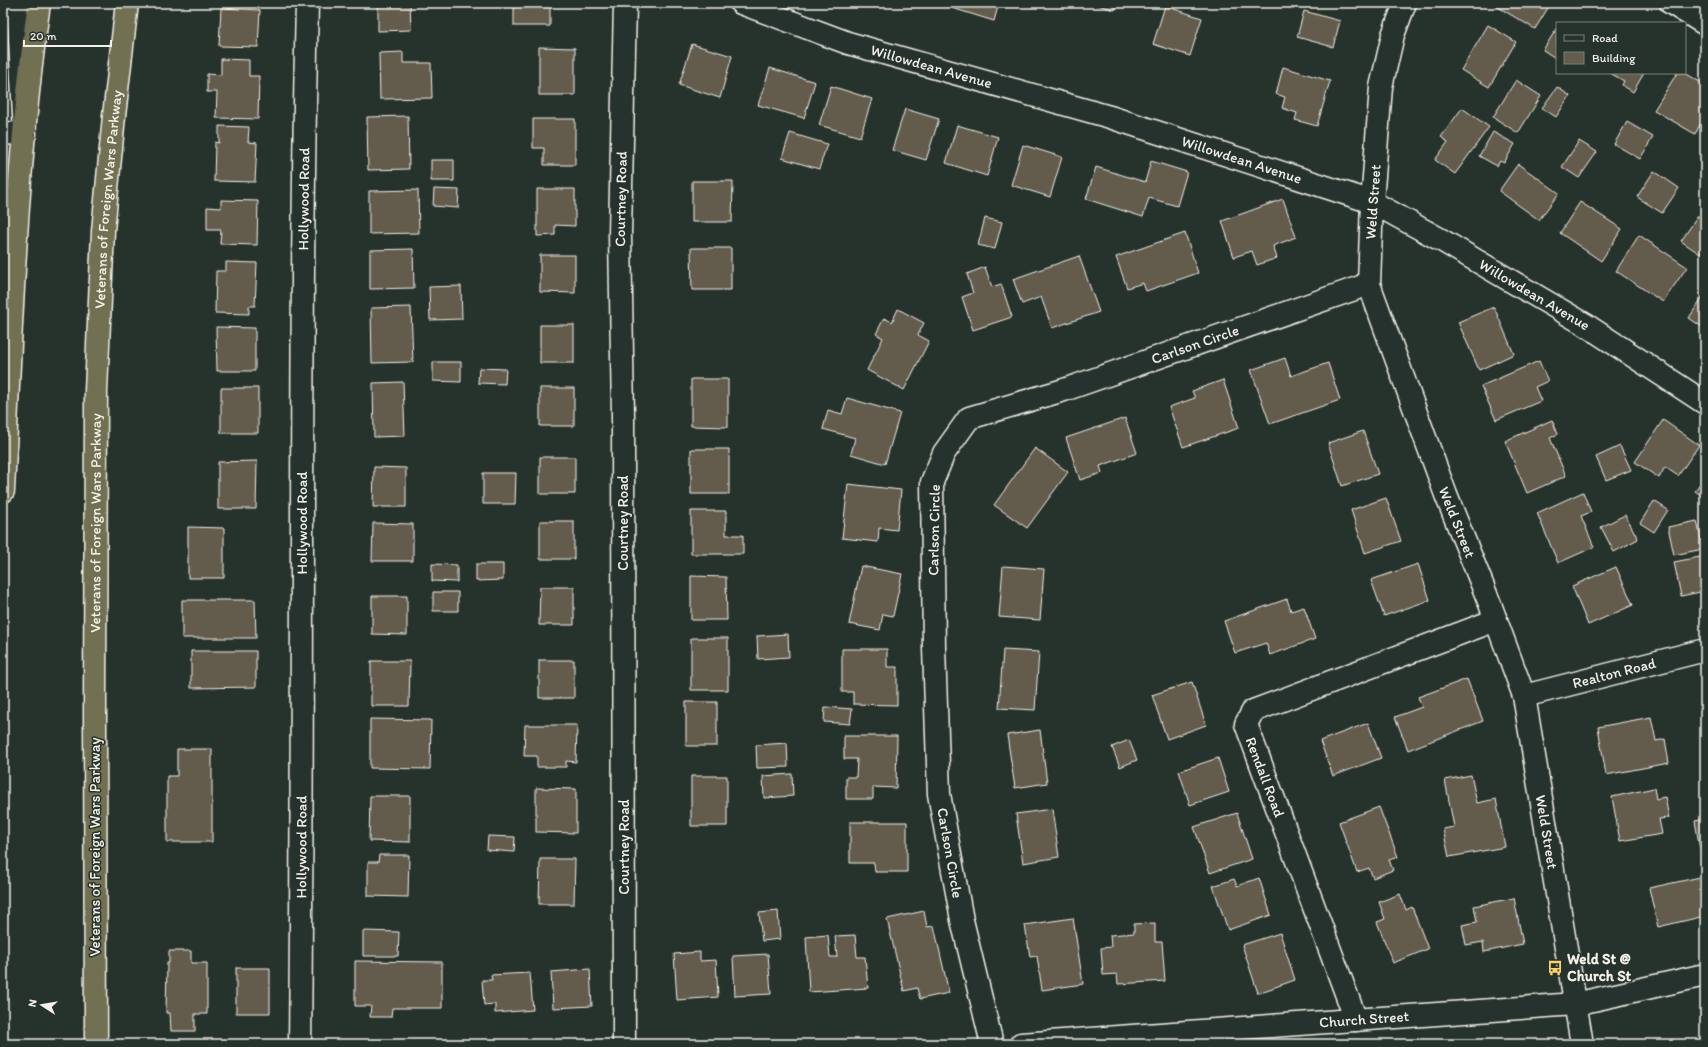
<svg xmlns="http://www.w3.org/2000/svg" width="1708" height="1047" font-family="Itim,sans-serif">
<rect width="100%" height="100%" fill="#26332d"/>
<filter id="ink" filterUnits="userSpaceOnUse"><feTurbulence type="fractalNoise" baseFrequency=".025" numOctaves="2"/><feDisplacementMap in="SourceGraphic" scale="8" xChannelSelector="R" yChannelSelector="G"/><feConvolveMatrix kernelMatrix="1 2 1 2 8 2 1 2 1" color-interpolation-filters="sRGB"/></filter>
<g filter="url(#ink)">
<path fill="#645c4d" stroke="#f4f1e8" d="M378 3H410L411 30 378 31Z
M514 3H550V26H514Z
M953 3H999L994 21 952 8Z
M1091 3H1117L1115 10Z
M1491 3H1551L1535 29Z
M1165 6 1202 18 1190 56 1153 44Z
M221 8 260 10 258 47 219 46Z
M1304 11 1340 21 1333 47 1297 37Z
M1488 25 1516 42 1489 87 1461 70Z
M1557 28V59L1543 50Z
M692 44 732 56 720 98 679 85Z
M539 47 575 48V95H539Z
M403 52V63H431L432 98 380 99 379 53Z
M221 59 249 60V76H259L258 119 216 118 217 92H207V74L221 75Z
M1283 67 1330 81 1317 126 1295 120 1297 113 1282 108 1285 97 1276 94Z
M770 68 815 82 804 118 758 105Z
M1610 73H1644L1633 92 1622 85 1624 81Z
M1677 73H1685L1705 85V116L1695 134 1654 110Z
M1516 80 1541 96 1518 133 1493 117Z
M831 86 872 99 860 137 819 125Z
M1557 87 1570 96 1556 117 1542 108Z
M1462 108 1489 127 1455 174 1435 160 1448 142 1441 137Z
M905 109 939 119 926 160 892 150Z
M408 116 409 169 368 170 367 117Z
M533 119H575V165H544V148H533Z
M1627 122 1653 137 1640 159 1614 144Z
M957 125 998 137 987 176 946 163Z
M219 126 249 127 248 142 257 143 255 182 214 181 215 142 219 143Z
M1493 132 1515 144 1504 163 1500 161 1497 166 1479 156Z
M790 133 827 144 819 169 782 158Z
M1579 141 1597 152 1579 178 1562 167Z
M1023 145 1062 157 1050 197 1011 185Z
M431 160H454V181H431Z
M1151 161 1187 172 1177 206 1149 198 1143 217 1086 199 1096 167 1145 182Z
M1518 164 1559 193 1539 220 1499 191Z
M1654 171 1679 188 1662 213 1637 197Z
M692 181H733L732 222H692Z
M434 189 459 190 458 208 433 206Z
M537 189H575V226L555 225V235L537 236Z
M418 190 419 233 369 234V191Z
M1283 199 1296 237 1273 246 1277 258 1257 265 1252 251 1234 257 1222 221Z
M221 200 258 201 257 245 220 244 221 230H207V207L221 208Z
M1580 202 1622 229 1601 261 1560 233Z
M1698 216 1705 221V247L1700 254 1681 241Z
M985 218 1002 222 995 249 978 245Z
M1185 233 1198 273 1146 291 1143 283 1127 288 1116 257Z
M1639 235 1687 267 1663 302 1616 271Z
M691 248H731V290H692Z
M413 249 414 288 370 289V250Z
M540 255H575V293L540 292Z
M1079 256 1099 312 1052 328 1041 297 1022 304 1013 279Z
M226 262 257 263 255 306H249V314L215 313 216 271H226Z
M985 267 992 287 1001 284 1012 317 973 330 962 297 973 293 967 274Z
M461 286 462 319 430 320 429 287Z
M1705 293V329L1689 318Z
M411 307 413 362 372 363 371 308Z
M1494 307 1514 354 1479 370 1458 322Z
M898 309 924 323 918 335 929 341 904 390 867 370 883 338 876 334 884 318 892 322Z
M540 325H574V363H540Z
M216 327 255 328V371H217Z
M1285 358 1291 376 1328 363 1340 400 1270 424 1251 370Z
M1539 361 1548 381 1535 387 1541 401 1496 420 1481 386Z
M433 362H461V382L433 381Z
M479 368 506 369 505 384 478 383Z
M691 379H728V427L691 426Z
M1223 380 1239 428 1183 447 1169 407 1195 398 1192 391Z
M403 382 405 436 374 437 373 383Z
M221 388H258V433H221Z
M540 388H574V426H540Z
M847 398 900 413 885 464 851 454 855 438 823 429 828 410 842 414Z
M1125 418 1137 453 1100 466 1102 473 1080 480 1066 438Z
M1552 420 1558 434 1550 438 1566 476 1527 493 1505 441Z
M1663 420 1699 445 1678 476 1665 467 1659 478 1635 462Z
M1363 431 1378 474 1342 486 1328 443Z
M1620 446 1631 470 1606 480 1596 457Z
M1035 448 1068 472 1027 528 994 505Z
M691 449H729V494H691Z
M540 457H575V494H540Z
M257 461 256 509H218V462Z
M374 467 406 468V507H373Z
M483 473H516L515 504H483Z
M1705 476V498L1695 491Z
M848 484 901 490 897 530 879 528 878 542 842 538Z
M1583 492 1591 512 1581 516 1594 547 1558 563 1537 513Z
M1386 498 1401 541 1365 553 1351 510Z
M1654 501 1668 510 1654 532 1640 523Z
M691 511H726V535H743V554H691Z
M1625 515 1638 539 1614 552 1601 527Z
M540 521H574V559H540Z
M1697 521 1703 549 1674 555 1668 527Z
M373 523 413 524V561H372Z
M188 527 224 528V578H188Z
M1705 556V591L1681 596 1674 562Z
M432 564 457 565V582L432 581Z
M476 564H503V580L476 581Z
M1418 564 1430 600 1384 616 1371 580Z
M861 566 902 574 893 616 883 614 880 630 849 624Z
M1003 566 1044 569 1040 620 999 617Z
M1616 567 1633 605 1588 625 1572 586Z
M691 576 726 577 727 620H691Z
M540 587H574V625H539Z
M433 592H458V611H433Z
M372 596H407V635L372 634Z
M1287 599 1291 611 1304 607 1315 639 1270 655 1266 643 1235 653 1224 621Z
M182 600H255L256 638H182Z
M788 634 789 657 758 659 757 636Z
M691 638H728V690H691Z
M842 649H887V667H897V705L853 704V692H842Z
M1003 650 1039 652 1035 710 999 708Z
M191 651H256V687L191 688Z
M539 660H574V698H539Z
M371 661H410L409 706H371Z
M1467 679 1483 721 1408 750 1395 717 1422 707 1418 697Z
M1192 682 1206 725 1167 739 1152 695Z
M686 702H717V746H686Z
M825 707 852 709 850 724 824 722Z
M1651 717 1656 741 1665 739 1669 763 1606 775 1598 727Z
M370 719 431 720 430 769 370 768Z
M1368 723 1381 758 1333 776 1320 741Z
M525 725H577L576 762 566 761V767H537V756H524Z
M1040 730 1047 783 1015 788 1007 735Z
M844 736H897L896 788 873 787V799H846V777H856L857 759H844Z
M1129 740 1137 760 1120 767 1112 747Z
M787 743 788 767 757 768 756 745Z
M177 749H212V842H167V776H177Z
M1218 758 1229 792 1190 805 1179 771Z
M792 774 793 796 764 798 763 776Z
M1471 775 1477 803 1496 799 1505 847 1449 857 1443 829 1454 827 1445 780Z
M691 776H727V826H691Z
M536 788 576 789V833L536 832Z
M1654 788 1656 799 1665 797 1669 818 1659 819 1662 834 1620 841 1612 797Z
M370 796H410V842L369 841Z
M1379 807 1398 857 1389 860 1393 870 1373 878 1369 868 1357 872 1339 822Z
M1052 809 1059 857 1023 863 1016 814Z
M1237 813 1252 859 1210 873 1194 827Z
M1705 819V848L1700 849 1695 821Z
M850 822H907V872H875L874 863H850Z
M488 836 515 837 514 852 487 850Z
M379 855H409L408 897 368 896V862H378Z
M540 859H575L574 904H539Z
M1705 876V897H1704L1705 916 1658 927 1649 888Z
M1259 878 1271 915 1228 930 1213 886 1234 879 1237 886Z
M1400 894 1406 910 1412 907 1428 949 1393 963 1377 922 1385 919 1379 902Z
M1514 898 1523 944 1484 952 1483 942 1466 945 1462 925 1477 922 1474 906Z
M778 911 780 939 762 941 759 913Z
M924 911 927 927 934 926 949 993 920 999 917 988 904 991 887 919Z
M1073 918 1083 984 1042 990 1037 956 1030 957 1025 925Z
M1155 923V942H1162L1165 981 1118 984 1117 974 1103 975 1101 948 1111 947 1110 935 1134 933V924Z
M363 931 399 932 398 956H363Z
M1280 933 1295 980 1258 993 1242 945Z
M828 935 830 957H837L835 936 855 935 857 957H865L868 988 809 992 806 937Z
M169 951H191V963H207V1014H195V1031H171L170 1013H166L167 963H169Z
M700 952V961L716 960 718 997 677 1000 674 954Z
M768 954 771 994 735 996 733 956Z
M355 961 442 962V1008H392L391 1017H370L371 1006H355Z
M236 968H270V1013H236Z
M590 969 592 1006 553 1008 551 972Z
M530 973 533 1010 495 1013V1004L484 1005 482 980H492L491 975Z
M1705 1041V1044H1691Z"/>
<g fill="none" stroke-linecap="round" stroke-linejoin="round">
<g stroke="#f4f1e8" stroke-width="25">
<g id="street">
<path id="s1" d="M741 3 848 43 1110 117 1372 202 1443 241 1586 325 1705 403"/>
<path d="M1671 3 1705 24"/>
<path d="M3 133 25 134 18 3"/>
<path id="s2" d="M1524 696 1705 650"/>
<path d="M1356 1020 1246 724 1253 711 1496 620"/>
<path id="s3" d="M300 1044C304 697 299 350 307 3"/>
<path id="s4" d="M624 1044 623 416 620 234 625 3"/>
<path id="s5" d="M992 1044 962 920 939 794 934 648 932 482 944 453 969 418 1064 390 1369 284"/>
<path id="s6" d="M1021 1044 1575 1004 1705 975"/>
</g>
</g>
<g stroke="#f4f1e8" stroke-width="25">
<g id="secondary">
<path id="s7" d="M1405 3 1393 35 1381 87 1372 202 1369 284 1446 495 1490 604 1524 696 1582 1044"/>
</g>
</g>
<g stroke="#f4f1e8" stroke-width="25">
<g id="highway">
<path d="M3 491C11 328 16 164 39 3"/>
<path id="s8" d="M96 1044 95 713 96 391 103 231 114 116 127 3"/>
</g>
</g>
<use href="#street" stroke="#26332d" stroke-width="22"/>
<use href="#secondary" stroke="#26332d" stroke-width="22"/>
<use href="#highway" stroke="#716f52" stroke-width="22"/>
</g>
</g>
<defs>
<g id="bus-bare" transform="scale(1.2)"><path d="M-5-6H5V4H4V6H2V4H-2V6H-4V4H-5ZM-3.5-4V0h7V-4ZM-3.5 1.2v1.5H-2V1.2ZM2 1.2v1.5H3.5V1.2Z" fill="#ffd166" stroke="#26332d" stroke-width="2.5" paint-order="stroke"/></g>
</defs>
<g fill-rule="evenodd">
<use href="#bus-bare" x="1555" y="968"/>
</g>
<g text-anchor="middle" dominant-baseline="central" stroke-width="3" stroke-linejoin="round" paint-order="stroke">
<g font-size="15" fill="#f4f1e8" stroke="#26332d">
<text stroke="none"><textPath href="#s1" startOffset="201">Willowdean Avenue</textPath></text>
<text stroke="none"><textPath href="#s1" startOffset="525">Willowdean Avenue</textPath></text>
<text stroke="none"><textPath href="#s8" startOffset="845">Veterans of Foreign Wars Parkway</textPath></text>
<text stroke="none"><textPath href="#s3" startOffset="845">Hollywood Road</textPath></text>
<text stroke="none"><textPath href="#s4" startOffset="845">Courtney Road</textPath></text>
<text transform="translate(1373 202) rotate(-86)">Weld Street</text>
<text stroke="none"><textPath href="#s1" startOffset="849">Willowdean Avenue</textPath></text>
<text stroke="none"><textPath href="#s5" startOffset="880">Carlson Circle</textPath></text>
<text stroke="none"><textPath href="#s7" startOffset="539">Weld Street</textPath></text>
<text stroke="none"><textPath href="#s8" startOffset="521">Veterans of Foreign Wars Parkway</textPath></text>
<text stroke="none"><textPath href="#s3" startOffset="521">Hollywood Road</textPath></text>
<text transform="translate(623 523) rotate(-90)">Courtney Road</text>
<text transform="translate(934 530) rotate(-89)">Carlson Circle</text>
<text stroke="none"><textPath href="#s2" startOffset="93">Realton Road</textPath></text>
<text transform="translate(1265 777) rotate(69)">Rendall Road</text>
<text stroke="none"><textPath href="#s7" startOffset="863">Weld Street</textPath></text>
<text transform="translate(95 847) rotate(-90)">Veterans of Foreign Wars Parkway</text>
<text stroke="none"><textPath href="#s3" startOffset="197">Hollywood Road</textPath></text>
<text transform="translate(624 847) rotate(-90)">Courtney Road</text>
<text transform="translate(950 853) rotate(80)">Carlson Circle</text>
<text stroke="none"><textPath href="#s6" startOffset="344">Church Street</textPath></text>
</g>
<g font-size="15" font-weight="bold" fill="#f4f1e8" stroke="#26332d" text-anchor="start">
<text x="1567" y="959">Weld St @<tspan x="1567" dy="17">Church St</tspan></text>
</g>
</g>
<rect width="1708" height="1047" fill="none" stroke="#26332d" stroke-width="16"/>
<rect x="8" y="8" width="1692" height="1031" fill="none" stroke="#f4f1e8" stroke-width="1.5" filter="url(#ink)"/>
<rect x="1556" y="22" width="130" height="52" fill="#26332d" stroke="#787f78"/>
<rect x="1564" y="35" width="20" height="6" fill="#26332d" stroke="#787f78"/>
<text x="1592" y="42" font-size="12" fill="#f4f1e8">Road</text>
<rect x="1564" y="52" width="20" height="12" fill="#645c4d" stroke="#787f78"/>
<text x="1592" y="62" font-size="12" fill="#f4f1e8">Building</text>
<g transform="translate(42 1005) rotate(282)" stroke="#26332d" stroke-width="3" paint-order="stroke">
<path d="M0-3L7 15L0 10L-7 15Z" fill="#f4f1e8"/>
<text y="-6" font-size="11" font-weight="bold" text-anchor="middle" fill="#f4f1e8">N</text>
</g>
<path d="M24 40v6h87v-6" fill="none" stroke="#f4f1e8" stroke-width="2"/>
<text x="30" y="40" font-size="12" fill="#f4f1e8" stroke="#26332d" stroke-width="3" paint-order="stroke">20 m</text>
</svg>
